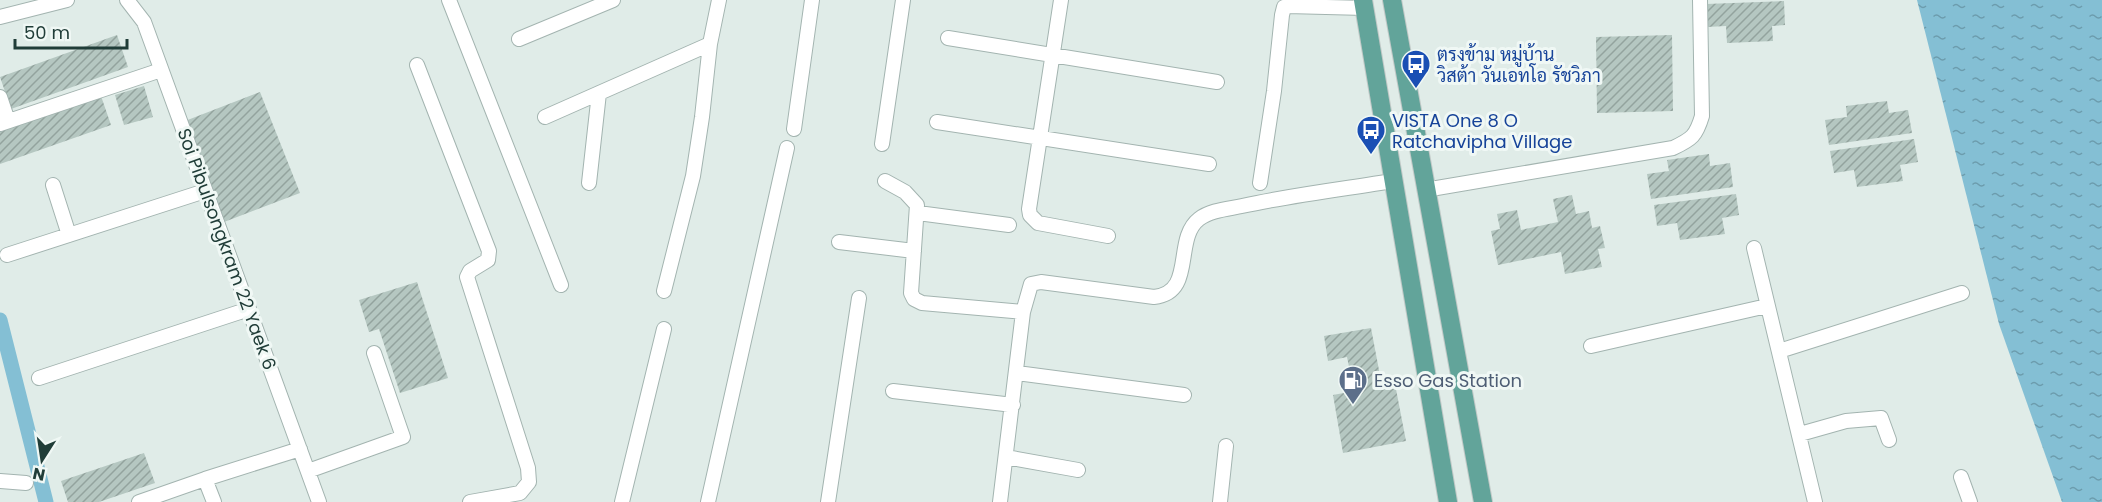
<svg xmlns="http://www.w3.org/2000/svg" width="2102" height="502" font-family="Poppins,Sarabun,sans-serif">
<defs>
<pattern id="water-ripples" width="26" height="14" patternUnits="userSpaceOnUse" patternTransform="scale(1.5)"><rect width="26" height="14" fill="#84bfd4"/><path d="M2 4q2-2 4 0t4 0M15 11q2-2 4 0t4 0" fill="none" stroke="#6c9cad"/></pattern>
<pattern id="building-hatch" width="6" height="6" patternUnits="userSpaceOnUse" patternTransform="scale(1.5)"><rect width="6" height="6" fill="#b5c7c1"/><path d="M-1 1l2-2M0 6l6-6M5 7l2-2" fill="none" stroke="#93a39e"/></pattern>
</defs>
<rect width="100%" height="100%" fill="#e0ece8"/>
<path fill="url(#water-ripples)" d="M1917 0H2102V502H2062L1999 324Z"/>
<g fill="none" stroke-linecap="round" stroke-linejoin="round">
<path stroke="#84bfd4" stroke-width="15" d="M0 320 46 502"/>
</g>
<path fill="url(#building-hatch)" d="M1784 1 1785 25 1772 26 1773 41 1727 43 1726 26 1707 27 1706 4Z
M117 35 128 67 11 109 0 77Z
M1672 35 1673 111 1597 113 1596 37Z
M144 86 153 117 124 125 115 95Z
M260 92 300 193 224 222 185 121Z
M101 96 111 125 0 164V131Z
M1887 101 1889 113 1908 110 1912 133 1829 145 1825 120 1847 117 1846 106Z
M1914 139 1918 162 1900 165 1903 181 1857 187 1854 170 1834 173 1830 151Z
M1709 154 1710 166 1730 163 1733 187 1651 199 1647 174 1669 171 1667 160Z
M1736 194 1739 215 1722 218 1725 234 1680 240 1677 223 1657 226 1654 205Z
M1572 195 1576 214 1589 211 1592 228 1600 226 1605 248 1598 249 1602 267 1565 274 1561 252 1498 265 1491 231 1500 229 1497 214 1517 210 1521 230 1558 222 1553 199Z
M417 282 448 378 400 393 379 329 369 332 359 300Z
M1371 328 1382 386 1395 384 1406 441 1343 453 1333 395 1354 391 1347 357 1328 361 1324 336Z
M144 453 155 483 99 502H68L61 481Z"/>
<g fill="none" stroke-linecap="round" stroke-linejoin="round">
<g stroke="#a3b4b0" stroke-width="16">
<path id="minor" d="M127 0 144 22 319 502
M449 0 561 285
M1061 0 1029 209 1030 215 1038 223 1108 236
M0 17 67 0
M948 38 1217 82
M519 39 613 0
M417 65 489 251 488 260 470 271 467 277 528 468 529 482 520 493 470 502
M0 97 8 121
M545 117 710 44
M937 122 1209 164
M0 124 161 70
M794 129 812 0
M882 144 903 0
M885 181 905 192 917 205 911 293 914 299 922 303 1023 312
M589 183 599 93
M1260 183 1274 91 1282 15 1284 7 1287 6 1365 8
M53 185 69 235
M1425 190 1673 148C1692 139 1696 136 1702 116L1700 0
M918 213 1009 225
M839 242 914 251
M1754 248 1815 502
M7 255 205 191
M664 291 693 176 702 117 710 44 719 0
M1591 346 1767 306
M1779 351 1962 293
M1017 373 1184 395
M39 378 249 309
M893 391 1013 405
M1800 434 1846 421 1881 418 1889 440
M1006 457 1078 470
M308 471 403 437 374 353
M1961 477 1970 502
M205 479 214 502
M0 481 26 483
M139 502 205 479 300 449
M622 502 664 329
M708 502 787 148
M828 502 859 298
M1000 502 1023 312 1031 284 1041 282 1154 297C1196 293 1173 239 1199 219 1211 210 1228 209 1242 206 1292 195 1343 189 1393 181
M1220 502 1226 446"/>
</g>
<g stroke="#c1c9c7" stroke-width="20">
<path id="primary" d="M1363 0 1448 502
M1392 0 1483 502"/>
</g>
<use href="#minor" stroke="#fff" stroke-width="14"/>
<use href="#primary" stroke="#62a49a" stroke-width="18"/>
</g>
<defs>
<g id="bus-pin" transform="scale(1.5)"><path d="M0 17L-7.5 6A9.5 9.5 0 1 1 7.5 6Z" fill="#1a4fb4" stroke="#f0f8f5"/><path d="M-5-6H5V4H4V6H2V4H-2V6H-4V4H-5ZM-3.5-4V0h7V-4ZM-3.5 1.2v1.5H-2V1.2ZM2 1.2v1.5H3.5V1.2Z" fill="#fff"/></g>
<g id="fuel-pin" transform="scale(1.5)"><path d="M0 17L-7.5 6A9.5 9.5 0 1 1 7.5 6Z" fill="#5c6f8a" stroke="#f0f8f5"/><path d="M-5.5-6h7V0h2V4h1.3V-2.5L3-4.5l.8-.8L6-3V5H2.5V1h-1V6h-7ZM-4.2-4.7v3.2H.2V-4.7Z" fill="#fff"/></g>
</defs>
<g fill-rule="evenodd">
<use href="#bus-pin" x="1416" y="64"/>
<use href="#bus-pin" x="1371" y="130"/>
<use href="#fuel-pin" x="1353" y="380"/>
</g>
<g text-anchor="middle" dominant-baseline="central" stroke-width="6" stroke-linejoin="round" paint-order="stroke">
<g font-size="18" fill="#164399" stroke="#f0f8f5" text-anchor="start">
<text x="1437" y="54">ตรงข้าม หมู่บ้าน<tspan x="1437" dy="21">วิสต้า วันเอทโอ รัชวิภา</tspan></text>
<text x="1392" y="120">VISTA One 8 O<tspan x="1392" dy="21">Ratchavipha Village</tspan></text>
</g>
<g font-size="18" fill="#203d38" stroke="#f0f8f5">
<text transform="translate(227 249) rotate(70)">Soi Pibulsongkram 22 Yaek 6</text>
</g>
<g font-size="18" fill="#4e5e75" stroke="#f0f8f5" text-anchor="start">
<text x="1374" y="380">Esso Gas Station</text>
</g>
</g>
<g transform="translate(42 460) rotate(192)" stroke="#f0f8f5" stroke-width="4.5" paint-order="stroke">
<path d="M0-4.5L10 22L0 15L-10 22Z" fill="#203d38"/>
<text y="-9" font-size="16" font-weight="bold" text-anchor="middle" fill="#203d38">N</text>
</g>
<path d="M15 39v9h112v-9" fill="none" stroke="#203d38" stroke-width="3"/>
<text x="24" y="39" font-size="18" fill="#203d38" stroke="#f0f8f5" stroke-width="4.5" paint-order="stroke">50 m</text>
</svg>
